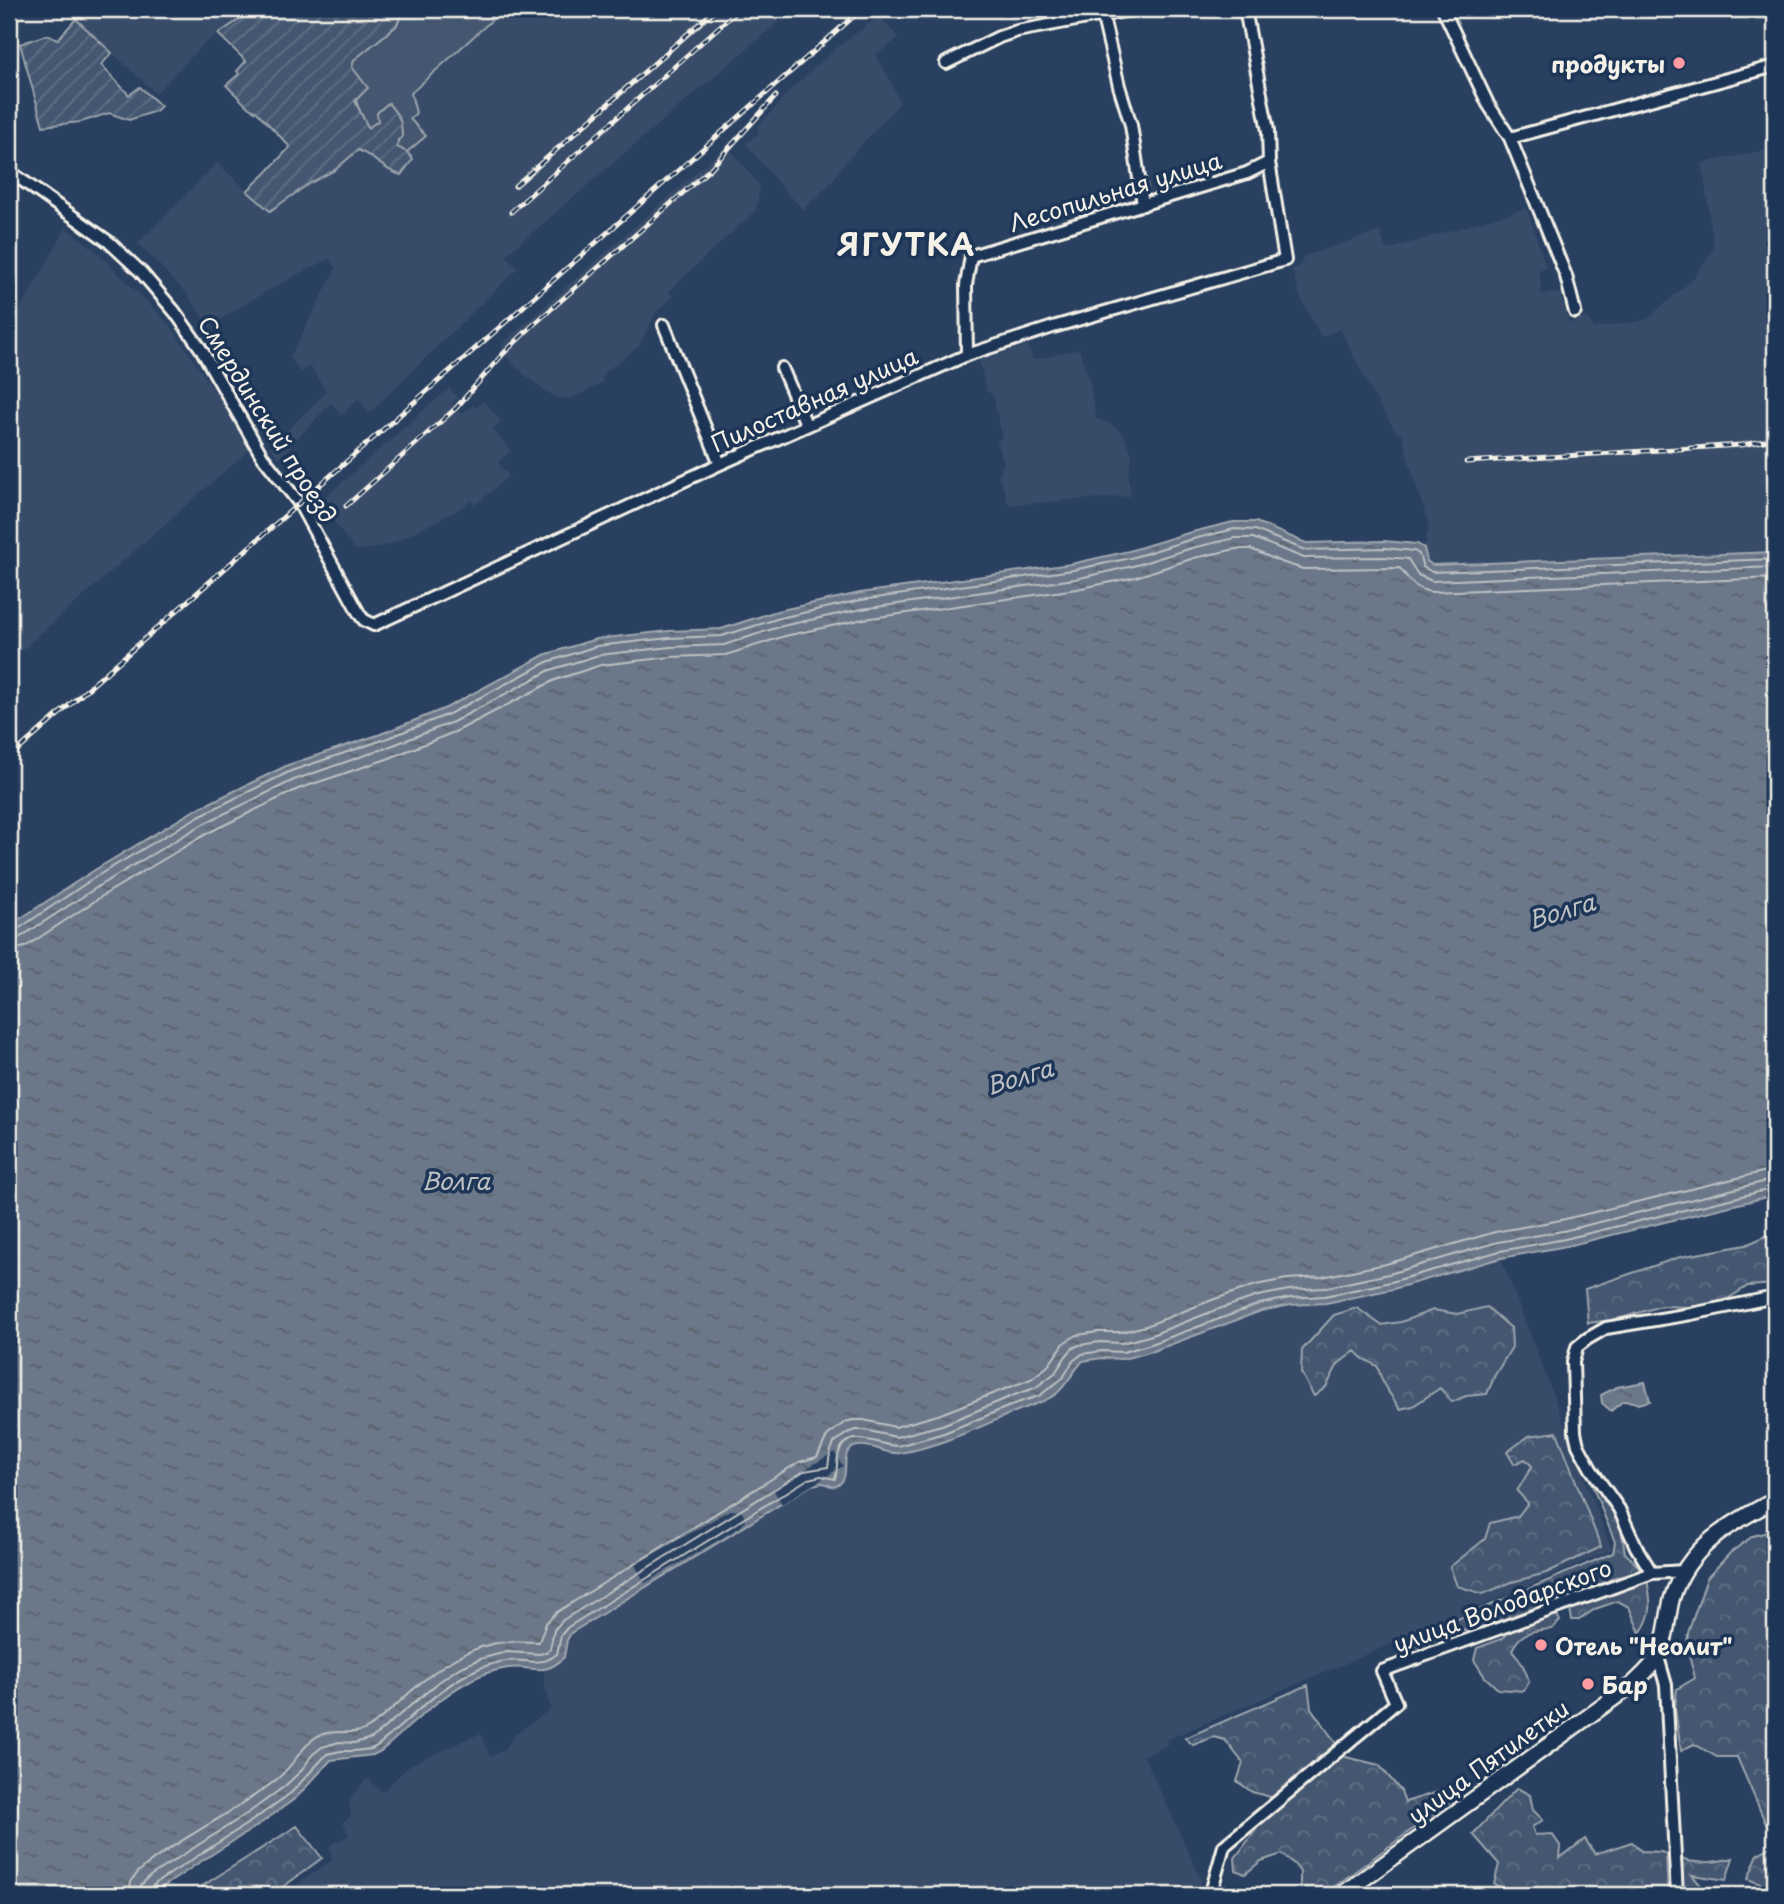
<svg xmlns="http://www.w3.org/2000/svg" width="1784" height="1904" font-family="'Playpen Sans',sans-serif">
<defs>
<pattern id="forest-crowns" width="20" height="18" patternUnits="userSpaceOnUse" patternTransform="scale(1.75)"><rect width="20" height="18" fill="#445771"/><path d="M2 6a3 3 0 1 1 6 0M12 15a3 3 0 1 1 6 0" fill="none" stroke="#607085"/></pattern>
<pattern id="garden-furrows" width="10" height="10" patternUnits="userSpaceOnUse" patternTransform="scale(1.75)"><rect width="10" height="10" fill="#445771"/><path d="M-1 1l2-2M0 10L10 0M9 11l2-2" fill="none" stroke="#607085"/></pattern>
<pattern id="water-ripples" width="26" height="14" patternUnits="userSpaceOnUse" patternTransform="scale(1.75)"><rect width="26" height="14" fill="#6a788a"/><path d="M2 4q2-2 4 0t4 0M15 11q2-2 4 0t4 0" fill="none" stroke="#5b626b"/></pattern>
</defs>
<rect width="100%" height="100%" fill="#2a4060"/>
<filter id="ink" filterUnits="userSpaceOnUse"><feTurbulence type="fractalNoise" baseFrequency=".0143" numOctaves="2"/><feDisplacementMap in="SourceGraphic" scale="14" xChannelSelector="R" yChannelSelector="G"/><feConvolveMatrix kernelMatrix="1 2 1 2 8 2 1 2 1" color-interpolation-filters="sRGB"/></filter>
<g filter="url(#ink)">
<path fill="#374c69" d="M64 9H255L204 44 156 93Z
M504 9H793L506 255 518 268 369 413 358 399 341 416 331 403 279 458 270 447 326 392 310 366 301 373 290 357 336 268 330 259 298 274 238 308 210 327 186 293 138 243 217 163 270 211 310 183 335 170 358 150 369 154 374 160 394 173 402 175 413 159 407 152 425 136 410 119 416 113 411 93Z
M879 16 899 38 875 56 889 77 900 103 848 159 828 186 803 210 779 184 746 144 759 133 758 126 779 104 785 95 834 50Z
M727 145 758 183 760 187 756 210 669 291 673 297 657 311 639 346 603 374 602 383 573 398H558L543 390 515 366 501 351 504 342Z
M1775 148V552L1432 566 1428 563 1424 548 1429 526 1408 458 1402 434 1396 432 1372 393 1340 329 1321 337 1300 297 1292 269 1299 267 1303 260 1302 257 1380 231 1386 250 1527 208 1546 268 1539 270 1542 294 1560 293 1569 323 1587 317 1594 328 1646 320 1692 280 1714 248 1702 163Z
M66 228 94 249 171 326 244 436 249 450 19 653 9 642V326L30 293Z
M1028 345 1033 360 1079 349 1090 383 1096 419 1109 423 1123 433 1132 454 1128 477 1131 496 1009 505 999 476 1004 462 997 442 1002 437 993 395 986 391 979 360Z
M449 388 458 398 452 403 461 414 473 405 475 408 484 401 501 421 493 429 511 451 498 462 509 476 475 505 471 500 461 508 443 518 391 544 371 549 355 550 324 508 323 499Z
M1501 1258 1612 1550 1166 1740 1168 1745 1144 1756 1202 1881 1191 1895H283L332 1860 330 1844 349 1836 343 1822 351 1816 349 1801 367 1778 382 1792 410 1765 481 1733 490 1757 505 1749 514 1735 551 1709 544 1688V1673L542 1670 553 1666 564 1657 567 1640 571 1633 812 1485 822 1483 833 1487 842 1481 845 1470V1458L848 1451 854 1447 862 1446 890 1453H899L946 1440 1023 1409 1042 1403 1068 1383 1083 1361 1102 1358 1123 1359 1153 1351 1261 1311 1291 1305 1326 1303 1392 1289Z"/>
<path fill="#445771" stroke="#9ca4ac" stroke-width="2" d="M405 9H504L411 93 416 113 410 119 426 136 407 152 397 148 398 139 389 103 378 113 379 120 369 128C356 108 349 83 353 60L396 26Z"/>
<path fill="url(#forest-crowns)" stroke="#9ca4ac" stroke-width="2" d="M1775 1232V1284L1748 1286 1721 1303 1689 1307 1661 1306 1618 1319 1588 1323 1585 1289 1680 1257 1746 1245Z
M1487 1307 1511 1328 1512 1347 1495 1375 1487 1394 1466 1396 1452 1402 1440 1388 1413 1406 1400 1409 1384 1385 1377 1366 1362 1358 1355 1351 1338 1364 1326 1387 1314 1396 1301 1373 1302 1350 1334 1315 1357 1308 1381 1325 1401 1322 1433 1310 1457 1314Z
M1557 1432 1601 1547 1546 1573 1512 1582 1483 1594 1457 1586 1450 1567 1485 1539 1490 1523 1518 1516 1528 1503 1517 1491 1532 1466 1525 1459 1514 1464 1507 1452 1529 1436Z
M1590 1480 1597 1483 1619 1515 1625 1553 1640 1568 1627 1576 1615 1577 1593 1589 1577 1591 1565 1598 1552 1597 1534 1610 1518 1616 1468 1631 1453 1630 1436 1638 1424 1650 1416 1645 1415 1637 1613 1553 1615 1542Z
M1775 1530V1890L1748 1879 1758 1854 1771 1847 1770 1833 1737 1757H1717L1694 1744 1681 1751 1675 1708 1677 1689 1695 1678 1687 1647 1688 1633 1707 1578 1730 1553 1753 1536Z
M1647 1580C1651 1601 1654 1614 1640 1633L1629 1607 1618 1601 1595 1609 1579 1620H1572L1570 1609 1590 1599 1615 1594Z
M1556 1613 1560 1621 1552 1629C1533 1630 1520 1632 1512 1650 1521 1660 1526 1669 1529 1682L1524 1691 1498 1689 1485 1677 1474 1660 1477 1648 1502 1639 1514 1628Z
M1308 1685 1311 1708 1346 1757 1379 1765 1401 1791 1405 1802 1463 1784V1792L1323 1895H1303L1300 1885V1872L1294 1864 1282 1854 1261 1861 1245 1874 1236 1870 1235 1858 1256 1830 1274 1798 1252 1792 1237 1781 1243 1763 1225 1740 1214 1737 1193 1745 1185 1738Z
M1517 1788 1530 1795 1533 1810 1543 1820 1532 1827 1535 1835 1552 1834 1561 1847 1560 1858 1585 1839 1595 1854 1632 1842 1641 1851 1661 1852 1666 1854 1668 1895H1514L1494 1884 1499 1864 1473 1834Z
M297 1826 322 1858 272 1895H188Z
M1733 1858 1726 1880 1692 1875 1709 1895H1691L1683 1889 1681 1859C1698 1865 1716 1862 1733 1858Z"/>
<path fill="url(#garden-furrows)" stroke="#9ca4ac" stroke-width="2" d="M255 9H405L396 26 354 60 352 67 368 88 355 101 368 128 378 121 377 113 388 103C400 117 402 120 402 138L398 140 397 147 407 152 413 159 401 175C384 171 374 156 358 150L335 170 310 183 270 211 247 191 265 174 290 147 257 112 249 108 226 85 239 74 237 71 246 61 218 34Z
M76 19 112 53 101 65 129 95 140 87 161 106 156 111 129 120 109 113 81 122 43 126 20 44 46 35 58 39Z"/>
<path fill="url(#water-ripples)" stroke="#a1a8b0" stroke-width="2" d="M1233 522H1256L1306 543 1384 541 1417 544 1424 548 1427 561 1432 565 1775 552V1195L1567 1246 1501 1258 1393 1289 1326 1303 1291 1305 1261 1311 1153 1351 1123 1359 1102 1358 1083 1361C1073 1371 1068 1384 1056 1394 1044 1403 1031 1405 1017 1411 979 1427 941 1446 900 1453 885 1455 872 1443 858 1446 836 1449 853 1477 838 1485 832 1489 829 1484 823 1483 820 1483 814 1485 812 1485L571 1633 567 1640 564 1657C545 1678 532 1665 508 1668 501 1669 493 1671 487 1673 449 1686 412 1725 381 1751L373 1755 331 1760 296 1798 257 1826 200 1862 151 1895H9V926L93 871 195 810 288 765 378 735 446 708 544 655 596 639 669 631 721 629 777 611 860 593 1071 564 1129 551 1188 533Z
M1645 1382 1650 1401 1638 1404 1634 1402 1623 1401 1611 1411 1602 1403 1601 1395 1617 1387Z"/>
<path fill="#2a4060" d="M834 1452 843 1466 782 1504 773 1489Z
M730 1510 741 1511 744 1516 745 1522 739 1528 645 1583 635 1565Z"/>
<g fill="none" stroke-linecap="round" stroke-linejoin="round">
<path stroke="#bdc1c2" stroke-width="2" d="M9 932 15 931 97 876 199 816 291 771 380 741 449 714 547 662 597 646 669 638 722 636 780 618 861 600 1073 570 1131 558 1189 540 1234 529 1255 530 1305 550 1385 548 1414 551 1419 554 1423 567 1432 572 1775 559
M9 941 19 938 102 884 203 824 294 780 383 749 453 722 550 670 599 655 670 647 724 645 782 626 862 609 1075 579 1133 566 1192 548 1235 538H1253L1304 558 1384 557 1408 559 1418 575 1432 581 1775 567
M9 951 25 947 107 893 208 833 298 789 387 759 457 731 555 680 601 665 671 657 726 655 785 636 864 619 1077 589 1136 577 1194 558 1236 549H1251L1281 562 1303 569 1400 568C1409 580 1415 590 1432 592L1775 578
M128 1895 131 1882 138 1872C180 1837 233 1814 276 1780 292 1768 300 1748 316 1737 333 1727 354 1737 368 1728 383 1718 396 1705 409 1693 436 1669 469 1644 507 1642 517 1641 528 1642 539 1642L546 1623 557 1612 799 1462 817 1457 827 1436 845 1422 853 1420H864L895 1427 938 1415 1031 1379 1048 1366 1065 1342 1077 1335 1099 1332H1121L1146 1326 1212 1300 1256 1285 1287 1279 1322 1277 1386 1264 1495 1232 1561 1220 1775 1169
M139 1895 141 1885 150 1876 248 1813 285 1786 302 1770 312 1755 322 1747 339 1742 354 1743 372 1738 440 1681 459 1668 480 1659 506 1652 540 1654 546 1652 550 1649 554 1630 563 1620 804 1471 828 1467 830 1453 834 1443 847 1433 855 1430H864L896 1437 942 1425 1017 1394 1035 1388 1055 1373 1066 1356 1073 1348 1079 1345 1100 1342 1122 1343 1149 1336 1216 1310 1258 1296 1289 1290 1323 1288 1389 1274 1498 1242 1563 1231 1775 1179
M148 1895 149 1889 156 1883 253 1820 291 1793 327 1754 341 1751H354L371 1749 377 1746C411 1719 440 1685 480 1668 488 1665 498 1662 506 1661 526 1658 540 1668 557 1654L561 1635 568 1627 808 1479 821 1476 835 1479C838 1471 836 1464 838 1456 845 1425 879 1446 898 1446L944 1433 1020 1402 1039 1396 1063 1378 1073 1361 1082 1354 1102 1351 1123 1352 1151 1344 1260 1304 1290 1298 1325 1296 1391 1282 1500 1251 1565 1239 1775 1188"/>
<g stroke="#f4f1e8" stroke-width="16">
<path id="minor" d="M1101 9 1119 86 1131 125 1143 205
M1443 9 1488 104 1510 138 1566 276 1575 312
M946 63 999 37 1017 31 1136 9
M1510 138 1775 66
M9 171 109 242 141 272 175 312 201 349 262 456 299 503 360 615 364 620 374 625 720 464 967 355 1053 327 1285 260 1269 162 1268 131 1245 9
M664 325 720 464
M967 355 966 285 971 256 1247 173 1269 162
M782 368 806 424
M1684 1571 1652 1573 1636 1547 1619 1509 1591 1469 1578 1445 1575 1432 1573 1362 1577 1347 1587 1339 1606 1328 1691 1314 1775 1297
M1658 1657 1666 1685 1677 1895
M1212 1895V1889L1224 1846 1396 1703 1382 1671 1652 1573"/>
</g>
<g stroke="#f4f1e8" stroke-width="19">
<path id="major" d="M1341 1895 1632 1685C1641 1676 1652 1667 1658 1656 1667 1639 1667 1617 1672 1598 1688 1546 1730 1524 1775 1500"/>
</g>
<use href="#minor" stroke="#1d3557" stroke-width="10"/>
<use href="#major" stroke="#1d3557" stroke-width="14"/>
<g stroke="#f4f1e8" stroke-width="5">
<path id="rail" d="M515 186 716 9
M511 212 739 9
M1466 462 1741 445 1775 439
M346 506 456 408 503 354 532 326 710 169 776 96
M9 758 862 9"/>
</g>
<use href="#rail" stroke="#1d3557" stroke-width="2.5" stroke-dasharray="8" stroke-linecap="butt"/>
</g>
</g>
<g fill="#ff9aa2" stroke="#1d3557" stroke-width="2.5">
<circle cx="1679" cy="63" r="7"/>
<circle cx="1541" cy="1645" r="7"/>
<circle cx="1588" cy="1684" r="7"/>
</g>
<g text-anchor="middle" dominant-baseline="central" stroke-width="7" stroke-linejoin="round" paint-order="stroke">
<g font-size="23" font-weight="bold" fill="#f4f1e8" stroke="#1d3557" text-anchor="start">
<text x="1665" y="63" text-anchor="end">продукты</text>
<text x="1555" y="1645">Отель "Неолит"</text>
<text x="1602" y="1684">Бар</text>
</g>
<g font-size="23" fill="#f4f1e8" stroke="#1d3557">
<text transform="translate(1115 191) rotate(-17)">Лесопильная улица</text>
<text transform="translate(814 399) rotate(-24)">Пилоставная улица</text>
<text transform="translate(268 419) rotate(58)">Смердинский проезд</text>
<text transform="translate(1502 1605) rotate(-20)">улица Володарского</text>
<text transform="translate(1488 1761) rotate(-36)">улица Пятилетки</text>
</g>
<g font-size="24" font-style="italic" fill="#bdc1c2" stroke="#1d3557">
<text transform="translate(1561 910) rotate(-17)">Волга</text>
<text transform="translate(1019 1076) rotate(-17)">Волга</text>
<text x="456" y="1180">Волга</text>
</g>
<g font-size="30" font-weight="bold" letter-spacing="2" fill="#f4f1e8" stroke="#1d3557">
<text x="907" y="243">ЯГУТКА</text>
</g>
</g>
<rect width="1784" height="1904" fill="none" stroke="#1d3557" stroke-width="35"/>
<rect x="18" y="18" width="1749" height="1869" fill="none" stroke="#f4f1e8" stroke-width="2.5" filter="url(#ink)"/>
</svg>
